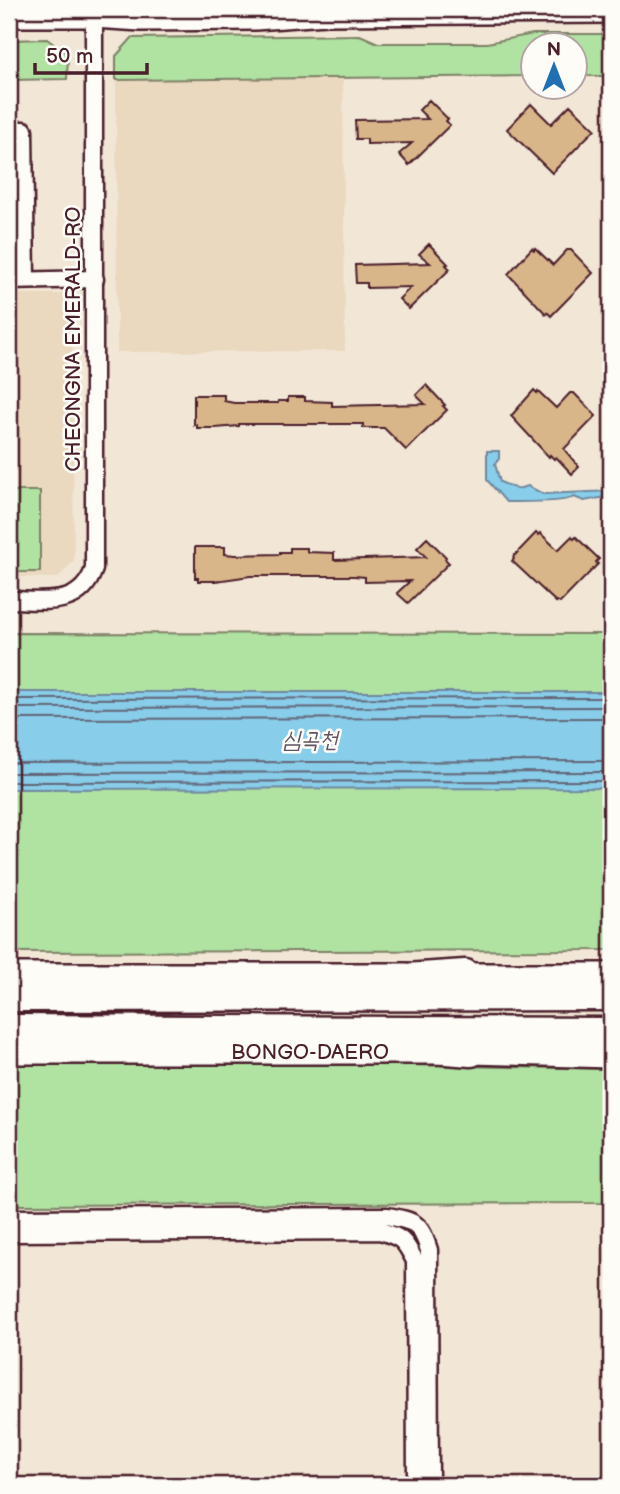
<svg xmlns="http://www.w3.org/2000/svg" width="620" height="1494" font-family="'Balsamiq Sans','Poor Story',sans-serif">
<rect width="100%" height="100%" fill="#f2e7d6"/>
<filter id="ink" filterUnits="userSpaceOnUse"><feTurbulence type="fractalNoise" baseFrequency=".0143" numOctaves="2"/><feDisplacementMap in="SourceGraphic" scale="14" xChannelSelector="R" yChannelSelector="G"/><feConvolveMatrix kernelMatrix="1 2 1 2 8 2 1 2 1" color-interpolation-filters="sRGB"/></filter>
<g filter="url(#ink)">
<path fill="#ead8bf" d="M343 77 345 351 117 352 116 80Z
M9 294H64L72 302 74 561 58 578 9 577Z"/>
<path fill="#b0e2a2" stroke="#7d8066" stroke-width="2" d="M533 34H611V76H575L574 46H532V76L116 80V56L132 38 360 35 378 43H487Z
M47 39 68 55 67 79 9 80V40Z
M9 491H40V572H9Z
M9 633 611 634V950L9 952Z
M260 1062 611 1069V1203L9 1205V1063Z"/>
<path fill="#88cde9" stroke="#6f879d" stroke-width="2" d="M487 451H499V459L495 464 500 482 517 489 528 486 543 494 611 491V496L584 501 574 497C564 503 521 502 506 502L487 480Z
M9 692H611V788L9 789Z"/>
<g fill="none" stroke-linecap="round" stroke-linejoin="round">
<path stroke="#636577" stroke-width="2" d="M9 699 611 698
M9 708 611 707
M9 719 611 718
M9 763 611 761
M9 773 611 772
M9 782 611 781"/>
</g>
<path fill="#d9b58a" stroke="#4a1f2b" stroke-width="2" d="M429 100 448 119 446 121 450 125 409 165 399 154 412 143 367 144V139H356L355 120 428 119 419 110Z
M531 104 551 124 570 105 595 129 552 173 507 129Z
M429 244 448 264 446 265 450 269 409 309 399 299 411 287 367 288V283H356L355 265 430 263 419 254Z
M532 248 534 250 535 248 553 265 567 250H571L593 273 551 316 547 312 546 314 508 274Z
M426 385 445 405 443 406 447 410 406 450 384 428H363V424H239V426L215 428H197V425H194V395H224V401L234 403H278V401H288V397H305V401L332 402V406L425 404 416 395Z
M534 390 537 393 538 391 556 408 570 393H574L596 416 564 449 579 467 572 474 556 457 554 459 550 455 549 457 511 416Z
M536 533 538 535 540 533 558 550 572 536 574 539 576 537 599 559 596 562 598 564 560 603 557 601 556 602 512 561 514 559 513 557Z
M427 538 446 557 445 559 449 563 408 603 397 593 410 581 365 582V577L354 576H250L216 581H198V578H195V547H225V554L235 555 280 554V552H290V548H307V552L334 553V560L426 557 417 548Z"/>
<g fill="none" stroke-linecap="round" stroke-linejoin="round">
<g stroke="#4a1f2b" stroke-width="21">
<path id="minor" d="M9 130H24L26 280
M9 281 95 279
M9 600C44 600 80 609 94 569V9
M9 1218 387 1216C415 1221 420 1222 429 1250L430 1485
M9 1233 380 1231C402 1237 405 1241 415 1261L416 1485"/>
</g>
<g stroke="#4a1f2b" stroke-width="26">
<path id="tertiary" d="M9 16H94
M9 974H406
M452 974H611"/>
</g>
<g stroke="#4a1f2b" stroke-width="28">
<g id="secondary">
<path d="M94 16 141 19 255 18 326 13 611 11"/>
<path id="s1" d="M9 1052H471L611 1056"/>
</g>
</g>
<g stroke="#4a1f2b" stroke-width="33">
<path id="trunk" d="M391 979 465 974
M9 997 611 996
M9 1029 611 1032
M422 1048 471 1052"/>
</g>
<use href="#minor" stroke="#fdfcf7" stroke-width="16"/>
<use href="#tertiary" stroke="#fdfcf7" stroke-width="21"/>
<use href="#secondary" stroke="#fdfcf7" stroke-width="23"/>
<use href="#trunk" stroke="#fdfcf7" stroke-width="28"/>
</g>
</g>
<g text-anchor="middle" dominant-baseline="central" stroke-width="5" stroke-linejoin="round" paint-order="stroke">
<g font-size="21" fill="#4a1f2b" stroke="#fdfcf7">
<text transform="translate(73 339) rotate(-90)">CHEONGNA EMERALD-RO</text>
<text stroke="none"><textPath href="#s1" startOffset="301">BONGO-DAERO</textPath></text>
</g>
<g font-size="23" font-style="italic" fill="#5d5364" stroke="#fdfcf7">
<text x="310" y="740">심곡천</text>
</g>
</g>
<rect width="620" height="1494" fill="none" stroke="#fdfcf7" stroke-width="35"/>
<rect x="18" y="18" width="585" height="1459" fill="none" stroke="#4a1f2b" stroke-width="2.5" filter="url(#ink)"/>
<g transform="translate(554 66)"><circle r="33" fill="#fdfcf7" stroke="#b5a4a5" stroke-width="2"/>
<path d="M0-5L12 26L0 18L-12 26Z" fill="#1f6fb2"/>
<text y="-10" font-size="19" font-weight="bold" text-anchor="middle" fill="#4a1f2b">N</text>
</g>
<path d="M35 63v10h112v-10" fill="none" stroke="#4a1f2b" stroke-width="3.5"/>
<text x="46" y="63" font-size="21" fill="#4a1f2b" stroke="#fdfcf7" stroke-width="5" paint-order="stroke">50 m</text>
</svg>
